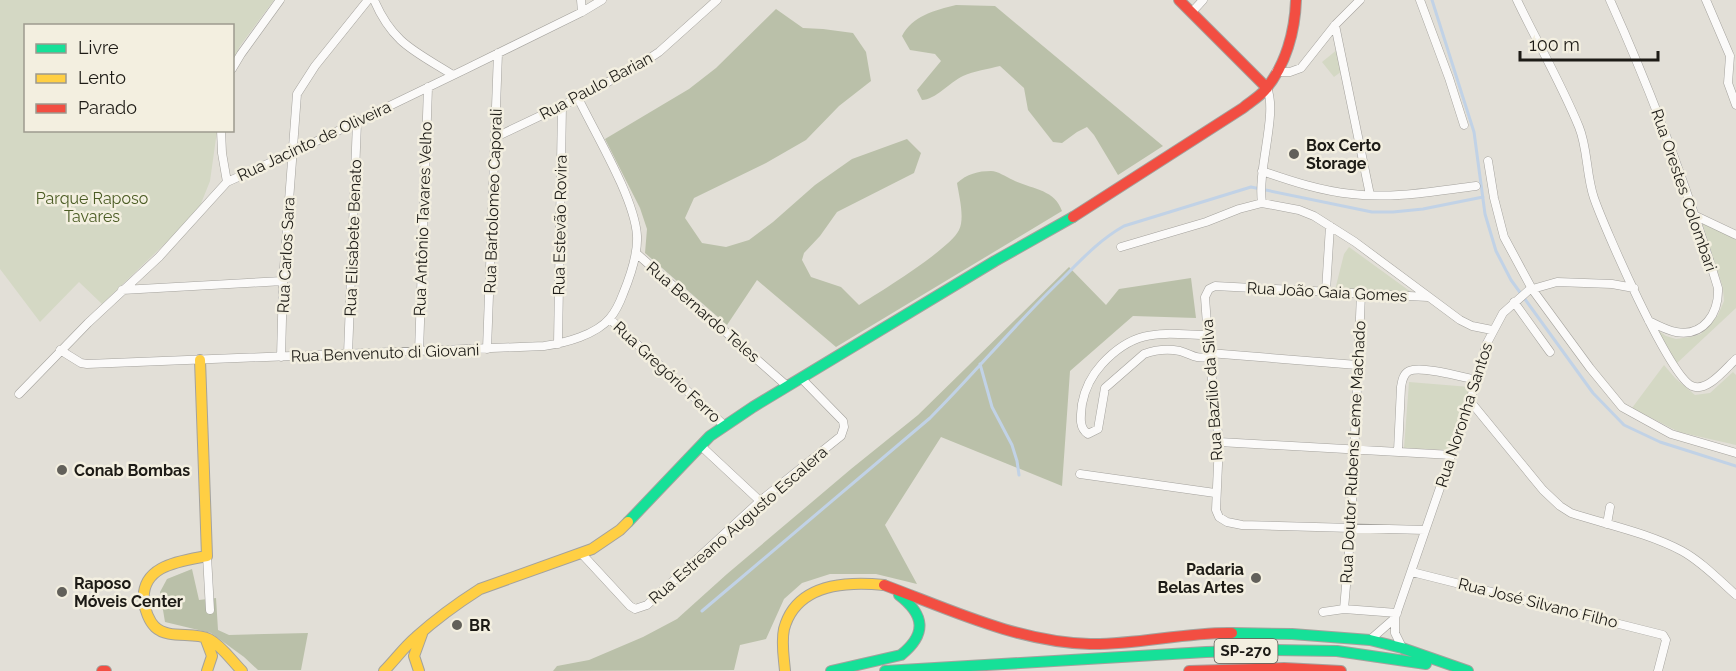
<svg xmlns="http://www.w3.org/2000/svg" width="1736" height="671" font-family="Raleway,sans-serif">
<rect width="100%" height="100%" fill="#e2dfd7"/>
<path fill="#d4d8c4" d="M0 0H274L240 46 233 60 232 26H26V130L217 131 210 181 200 206 175 234 102 304 79 282 40 322 0 269Z
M1338 49 1342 71 1334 77 1322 62Z
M1702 223 1736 239V308L1676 364 1656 329 1666 336 1676 339 1691 337 1701 334 1718 315 1724 301 1723 288Z
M1349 247 1411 292 1335 290 1344 254Z
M1664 365 1675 378 1695 395 1710 393 1733 372 1736 375V445L1679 432 1632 408Z
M1409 382 1470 387 1450 450 1404 448Z"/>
<path fill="#bac0a9" d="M956 5 995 6 1163 146 1118 175 1094 135 1087 127 1077 132 1062 143 1053 142 1028 110 1024 88 1000 66C988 69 974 71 963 76 950 82 935 100 922 100L917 90 941 61 935 54 910 50 902 36C912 16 935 10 956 5Z
M776 9 803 28 823 29 853 33 866 52 871 81 839 106 806 140 766 163 694 198 685 218 702 243 726 247 749 240 773 222 815 185 852 159 907 139 921 153 914 173 837 212 820 236 804 253 802 260 811 277 841 287 859 305C880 292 950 249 959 230 965 218 959 196 957 183 967 174 978 171 991 171 998 171 1006 177 1013 180 1031 189 1055 189 1062 211L836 347 757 280 727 325 645 253 647 229 640 208 605 139 689 89 716 68Z
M1069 267 1106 305 1119 289 1191 278 1196 318 1133 316 1070 371 1062 486 941 437 885 525 917 584 876 574H830L802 583 784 599 766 639 740 645 734 670 553 671 557 666 589 660 643 637 677 619 727 574 851 469 918 415Z
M192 569 199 600 216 598 218 630 229 635 308 633 301 670H258L244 657 211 633 165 622 160 592 167 579Z"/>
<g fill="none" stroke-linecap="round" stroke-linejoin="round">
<path stroke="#c1d2e6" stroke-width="3" d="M1432 0 1474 132 1485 214 1496 251 1511 280 1593 393 1624 425 1660 442 1736 466
M980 364 992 407 1012 445 1017 461 1019 475
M702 611 930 418C975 373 1015 324 1061 280 1081 260 1099 240 1124 226L1251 187 1372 212H1393L1423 209 1483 197"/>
<g stroke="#a4a29d" stroke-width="9">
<path id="street" d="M374 0C393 44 415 51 453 75
M581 0 582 12
M1420 0 1449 78 1464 125
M1517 0C1537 42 1561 83 1579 127 1588 149 1586 175 1594 198 1604 227 1669 376 1692 386 1707 393 1726 368 1736 359
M1610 0C1652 93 1688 190 1718 288 1719 313 1704 337 1676 332 1666 330 1657 325 1649 321
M1706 0 1730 56
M1192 12 1203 0
M1335 25 1370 195
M1730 56 1728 83 1736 105
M232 69 241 54 280 0
M1276 72H1290L1301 68 1335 25 1360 0
M221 130 222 153 227 182
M496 137 578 98 638 66 659 52 717 0
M1488 161 1494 198 1504 237 1532 289 1590 368 1622 407 1671 434 1736 453
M1262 171C1291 181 1321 191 1352 194 1393 199 1435 191 1476 186
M1262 203C1257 169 1278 114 1267 88
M1696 216 1736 235
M1121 247 1206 222 1239 209 1262 203 1299 210 1314 216 1355 242 1460 320 1472 326 1492 330
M636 253 787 386
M122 290 283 281
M1326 291 1330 226
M1514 302 1550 352
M610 319 725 426
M1208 335C1162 334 1136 327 1102 364 1091 376 1085 388 1082 404 1081 415 1078 427 1088 434L1098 429 1105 388 1144 354C1155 350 1169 349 1180 351 1193 355 1194 359 1209 357
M558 344 562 105
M487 349 498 53
M60 350 81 363 87 364 544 346C565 343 596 335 610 318 616 311 620 302 623 294 630 277 638 255 637 236 635 199 595 133 578 98
M419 352 428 87
M1209 353 1357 365
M348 354 357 122
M281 357 283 281 297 94 315 66 368 0
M19 394 88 323 159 257 227 182 292 153 466 69 582 12 602 0
M1470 401 1543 490 1560 506 1571 513C1608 525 1648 533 1682 551 1702 562 1719 580 1736 595
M1219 442 1452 455
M701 446 760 501
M1398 451 1401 387C1402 381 1403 374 1409 371 1421 365 1462 377 1476 380
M1080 474 1215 493
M1607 524 1610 507
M1425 530 1242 525 1227 522 1219 517 1216 510 1219 442 1209 353 1205 297 1209 289 1215 286 1428 297
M581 553 630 606 635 609 647 605 760 501 841 436 844 427 843 421 801 378
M207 556 210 610
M1412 572 1663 635 1666 640 1658 671
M1344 609 1351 527 1361 294
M1323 612 1344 609 1397 613
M1371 639 1395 618
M1402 647 1395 633V618L1470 401 1487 343 1503 313 1529 290 1557 282 1612 284 1634 288"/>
</g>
<g stroke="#a4a29d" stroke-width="12">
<path id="fast" d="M628 522 710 436 753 407 995 261 1073 217
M1232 633 1292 634 1370 640 1402 648 1468 671
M831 671 901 655C927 634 925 615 899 595
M885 671 1206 652 1273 650 1337 651 1426 664"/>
</g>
<g stroke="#a4a29d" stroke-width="12">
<path id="slow" d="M200 360 207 556C181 561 140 565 144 602 145 610 149 621 155 627 169 640 193 631 209 639 222 646 232 661 242 671
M206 640 212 656 207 671
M384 671C395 660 404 647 416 637 436 619 458 603 480 589L592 549 620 530 628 522
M419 671 414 656 422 634
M785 671C784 658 781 643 784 629 796 584 845 581 884 585"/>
</g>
<g stroke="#a4a29d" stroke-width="12">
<path id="jam" d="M1179 0 1267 88
M1073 217 1243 108C1250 102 1259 97 1265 90 1286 65 1295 31 1296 0
M884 585C951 610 1018 642 1090 644 1137 645 1185 632 1232 633
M102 671H106
M1189 671 1284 668 1341 671"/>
</g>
<use href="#street" stroke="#fbfaf9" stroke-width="8"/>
<use href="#fast" stroke="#16e098" stroke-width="10"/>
<use href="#slow" stroke="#ffcf43" stroke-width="10"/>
<use href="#jam" stroke="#f24e42" stroke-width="10"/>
</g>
<g fill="#62605a" stroke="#f3efe0" stroke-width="2">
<circle cx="1294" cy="154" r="6"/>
<circle cx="62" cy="470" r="6"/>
<circle cx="1256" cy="578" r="6"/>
<circle cx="62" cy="592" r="6"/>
<circle cx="457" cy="625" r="6"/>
</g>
<g text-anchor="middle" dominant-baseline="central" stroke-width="5" stroke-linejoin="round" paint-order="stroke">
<rect fill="#f3efe0" stroke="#5d5b53" stroke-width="1.5" x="1214.5" y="639" width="63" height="24" rx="4.5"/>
<g font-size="15" font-weight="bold" fill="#1d1b16">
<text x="1246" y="651">SP-270</text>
</g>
<g font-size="16" fill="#1d1b16" stroke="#f3efe0">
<text transform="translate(596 86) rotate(-28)">Rua Paulo Barian</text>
<text transform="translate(314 141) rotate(-25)">Rua Jacinto de Oliveira</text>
<text transform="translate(1684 190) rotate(71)">Rua Orestes Colombari</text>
<text transform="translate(493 201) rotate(-88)">Rua Bartolomeo Caporali</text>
<text transform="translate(423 219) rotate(-88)">Rua Antônio Tavares Velho</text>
<text transform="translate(560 225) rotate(-89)">Rua Estevão Rovira</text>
<text transform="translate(353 238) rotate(-88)">Rua Elisabete Benato</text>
<text transform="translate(286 255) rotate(-87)">Rua Carlos Sara</text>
<text transform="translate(1327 292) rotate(3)">Rua João Gaia Gomes</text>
<text transform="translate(703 312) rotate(41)">Rua Bernardo Teles</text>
<text transform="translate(385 353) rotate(-2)">Rua Benvenuto di Giovani</text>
<text transform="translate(667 372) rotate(43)">Rua Gregório Ferro</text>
<text transform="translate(1212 390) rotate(-94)">Rua Bazílio da Silva</text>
<text transform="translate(1464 415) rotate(-72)">Rua Noronha Santos</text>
<text transform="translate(1353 452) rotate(-87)">Rua Doutor Rubens Leme Machado</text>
<text transform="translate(738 525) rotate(-41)">Rua Estreano Augusto Escalera</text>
<text transform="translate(1538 603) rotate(14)">Rua José Silvano Filho</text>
</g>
<g font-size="16" font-weight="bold" fill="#1d1b16" stroke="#f3efe0" text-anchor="start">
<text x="1306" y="145">Box Certo<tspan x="1306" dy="18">Storage</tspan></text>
<text x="74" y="470">Conab Bombas</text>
<text x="1244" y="569" text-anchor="end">Padaria<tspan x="1244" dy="18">Belas Artes</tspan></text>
<text x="74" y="583">Raposo<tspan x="74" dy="18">Móveis Center</tspan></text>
<text x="469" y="625">BR</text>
</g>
<g font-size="16" fill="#4b5c24" stroke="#f3efe0">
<text x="92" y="198">Parque Raposo<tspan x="92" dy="18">Tavares</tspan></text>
</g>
</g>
<rect x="24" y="24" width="210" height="108" fill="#f3efe0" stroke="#9d9a8f" stroke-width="1.5"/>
<rect x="36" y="44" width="30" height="9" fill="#16e098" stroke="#9d9a8f" stroke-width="1.5"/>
<text x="78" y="54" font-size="18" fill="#1d1b16">Livre</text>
<rect x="36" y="74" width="30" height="9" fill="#ffcf43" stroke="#9d9a8f" stroke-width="1.5"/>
<text x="78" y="84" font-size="18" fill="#1d1b16">Lento</text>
<rect x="36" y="104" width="30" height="9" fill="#f24e42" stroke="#9d9a8f" stroke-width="1.5"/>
<text x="78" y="114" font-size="18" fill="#1d1b16">Parado</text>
<path d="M1520 51v9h138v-9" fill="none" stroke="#1d1b16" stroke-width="3"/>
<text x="1529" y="51" font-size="18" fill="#1d1b16" stroke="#f3efe0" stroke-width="4.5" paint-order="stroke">100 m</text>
</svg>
